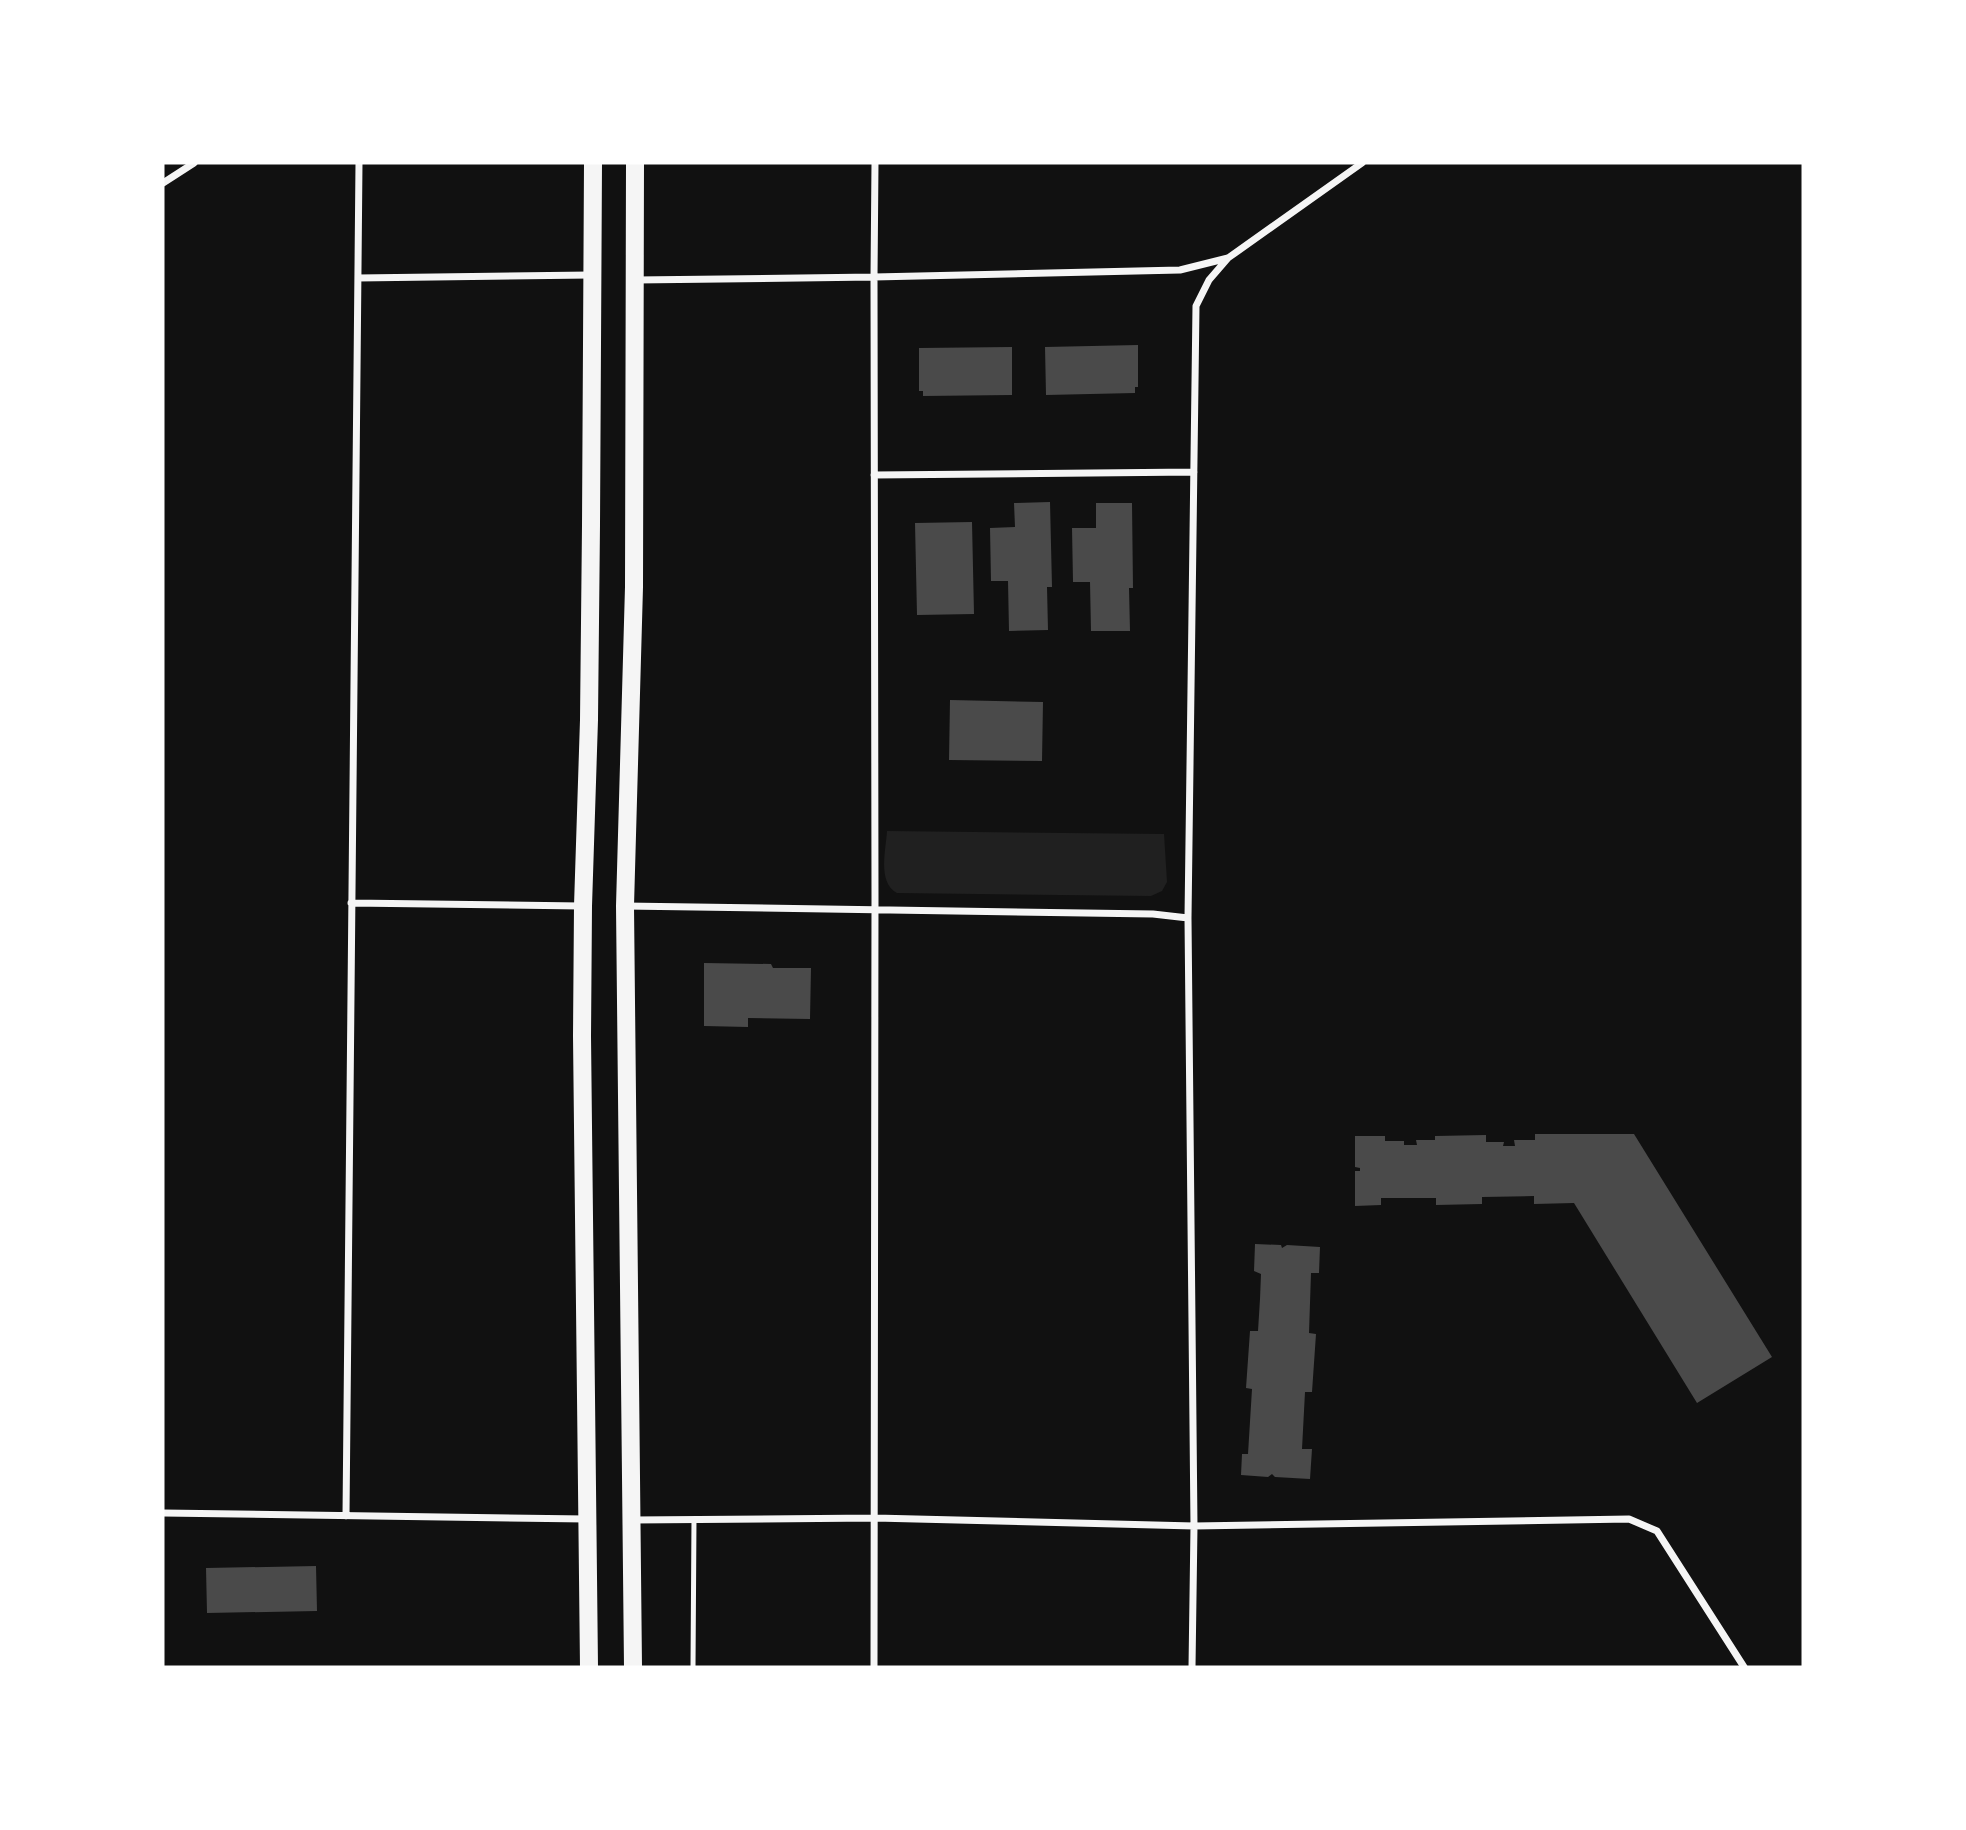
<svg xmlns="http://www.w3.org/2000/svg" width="1966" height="1830" font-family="'Golos Text',sans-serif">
<rect width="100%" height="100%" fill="#111"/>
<path fill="#202020" d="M887 831 1164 834 1167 882 1162 891 1151 896 897 893C877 882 886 850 887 831Z"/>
<path fill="#4a4a4a" d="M1138 345V387H1135V393L1046 395 1045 347Z
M1012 347V395L923 396V391H919V348Z
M1050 502 1052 587H1047L1048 630 1009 631 1008 581H991L990 528 1015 527 1014 503Z
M1096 503H1132L1133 588H1129L1130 631H1091L1090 582H1073L1072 528H1096Z
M972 522 974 614 917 615 915 523Z
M950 700 1043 702 1042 761 949 760Z
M704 963 771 964 773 968H811L810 1019 748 1018V1027L704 1026Z
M1535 1134H1634L1772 1357 1697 1403 1574 1203 1534 1204V1196L1482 1197V1204L1436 1205V1198H1381V1205L1355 1206V1171H1360V1168L1355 1167V1136H1385V1141H1404V1145H1417L1416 1140H1435V1136L1486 1135V1142H1504L1503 1146H1515L1514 1140H1535Z
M1255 1244 1281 1245 1282 1248 1287 1245 1320 1247 1319 1273H1311L1309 1333 1316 1334 1312 1392H1305L1302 1449H1312L1310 1479 1275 1477 1272 1474 1268 1477 1241 1475 1242 1454H1248L1252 1389 1246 1388 1250 1331H1258L1260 1299 1261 1274 1254 1271Z
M316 1566 317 1611 207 1613 206 1568Z"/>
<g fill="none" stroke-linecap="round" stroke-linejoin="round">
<path stroke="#f5f5f5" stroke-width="5" d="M693 1667 694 1519"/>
<path stroke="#f5f5f5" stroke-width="7" d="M163 183 194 163
M358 278 590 275
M636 280 874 277 1180 270 1228 258 1362 163
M874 475 1194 472
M351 903 581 906
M625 906 1153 914 1188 918
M163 1513 586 1519
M346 1516 359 163
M633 1520 875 1518 1194 1526 1629 1519 1657 1531 1744 1667
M874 1667 875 897 874 277 875 163
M1192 1667 1194 1526 1188 918 1196 306 1209 280 1228 258"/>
<path stroke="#f5f5f5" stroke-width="18" d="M589 1667 582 1036 583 906 589 720 591 525 593 163
M633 1667 625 906 634 587 635 163"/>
</g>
<rect width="1966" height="1830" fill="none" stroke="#ffffff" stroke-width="329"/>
</svg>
